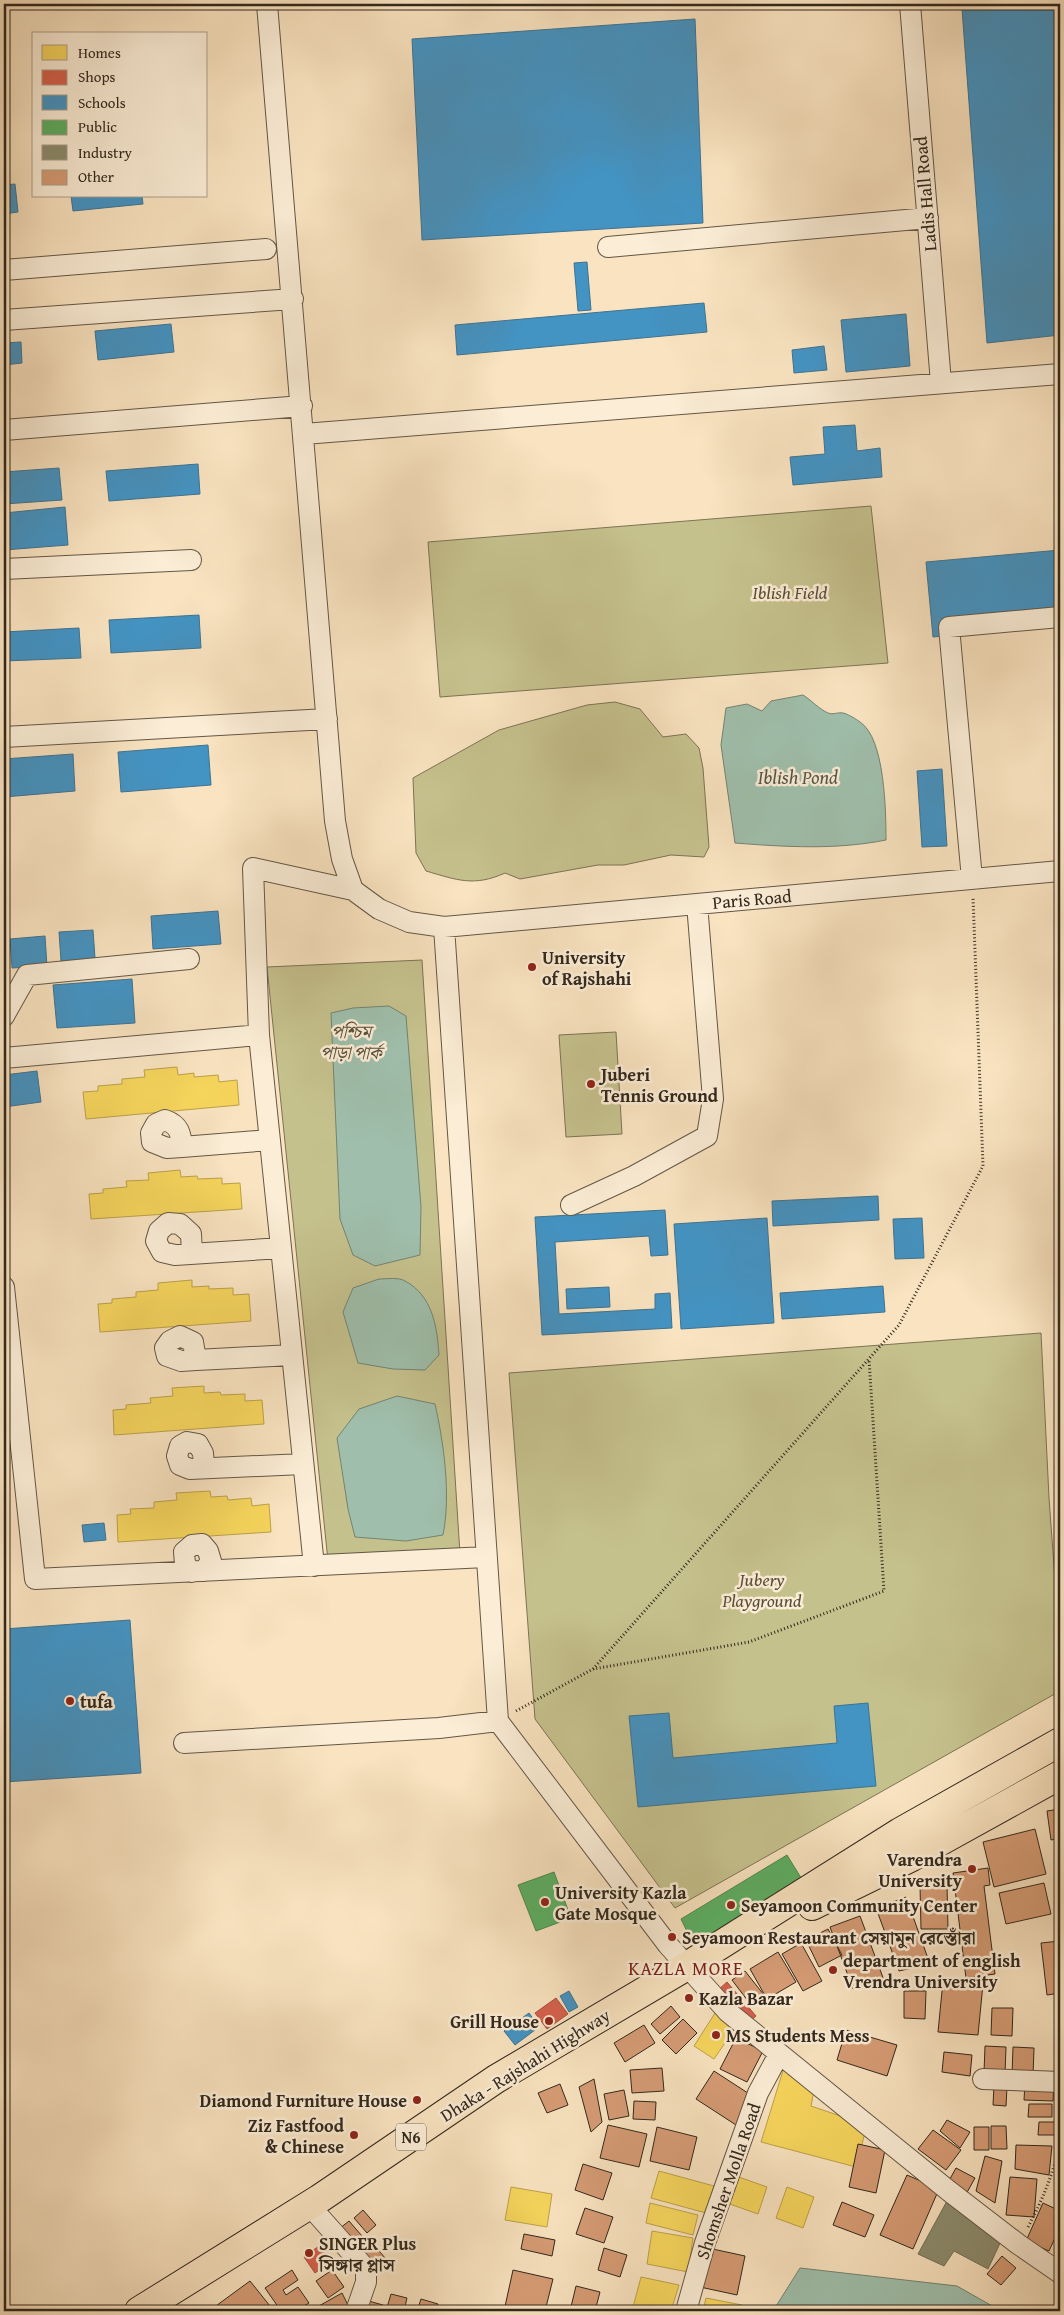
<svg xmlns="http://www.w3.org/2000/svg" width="1064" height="2315" font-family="'Gentium Book Plus','Noto Serif Bengali',serif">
<rect width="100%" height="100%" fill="#f9e3c0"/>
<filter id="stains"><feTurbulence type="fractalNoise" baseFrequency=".004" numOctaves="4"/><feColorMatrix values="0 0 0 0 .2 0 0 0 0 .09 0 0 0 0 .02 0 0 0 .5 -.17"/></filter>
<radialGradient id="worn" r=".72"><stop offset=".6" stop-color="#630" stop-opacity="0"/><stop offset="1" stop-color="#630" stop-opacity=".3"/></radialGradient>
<path fill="#c5c18d" stroke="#7c7455" d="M871 506 888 663 440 697 428 542Z
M615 702 640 709 663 737 686 734 699 748 703 768 709 847 704 857 671 855 624 865H598L520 879 505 873C474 887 457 880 426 871L416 853 413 778 499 730 587 705Z
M422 960 460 1554 328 1561 267 967Z
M616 1032 622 1134 566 1137 559 1035Z
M1041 1333 1049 1498 1060 1647V1691L675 1908 535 1719 509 1373Z"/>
<path fill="#9fbfac" stroke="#738373" d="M803 695C811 700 819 709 828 713 833 715 838 712 843 713 848 714 856 719 860 722 885 738 886 812 886 840 836 850 786 847 735 843L721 745 726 708 747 704 762 711 771 701Z
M389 1006 406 1016 421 1207 420 1255 375 1266 353 1255 340 1219 331 1013 353 1008Z
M379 1279C386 1279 399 1277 405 1281 433 1296 437 1327 439 1355L425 1370 393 1369 358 1363 343 1312 353 1288Z
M397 1396 435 1404C444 1444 451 1495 443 1535L406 1541 355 1537 348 1509 337 1438 359 1409Z
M800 2268 957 2286 1001 2311H773Z"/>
<path fill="#f6d55c" stroke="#bba149" d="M177 1067 178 1075 194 1073V1077L218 1075 219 1082 237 1080 239 1105 86 1119 83 1092 98 1091V1086L122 1084V1079L145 1077 144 1070Z
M180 1170 181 1177 197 1176 198 1179 222 1178V1184L240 1183 242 1209 91 1219 89 1194 103 1193V1189L127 1187 126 1181 149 1180 148 1173Z
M192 1280V1287L209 1286V1289L233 1288V1295L249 1294 251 1321 100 1332 98 1304 112 1303V1299L136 1297V1292L158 1290V1283Z
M204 1386V1393L220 1392 221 1395 245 1394V1401L262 1400 264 1424 114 1435 113 1410 126 1409V1405L151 1403 150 1398 173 1396 172 1388Z
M210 1491 211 1497 227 1496 228 1500 251 1498 252 1506 269 1504 271 1532 118 1542 117 1515 131 1514 130 1509 154 1508V1502L177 1500 176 1493Z
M717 2010 738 2024 714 2059 694 2046Z
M785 2064 817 2075 811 2106 867 2125 856 2167 761 2142Z
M659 2171 714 2186 706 2213 651 2198Z
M736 2176 767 2187 758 2214 727 2203Z
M511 2187 552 2194 547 2227 505 2220Z
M787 2187 814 2197 803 2228 776 2218Z
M650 2203 698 2215 693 2235 646 2223Z
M652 2231 693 2238 688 2272 647 2264Z
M641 2277 679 2285 671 2311H632Z
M706 2298 742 2305 741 2311H703Z"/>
<path fill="#d6604d" stroke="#a54f3f" d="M727 1982 756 2016 747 2024 718 1990Z
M556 1998 568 2014 547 2029 535 2013Z
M319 2246 330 2262 315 2273 304 2257Z"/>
<path fill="#4393c3" stroke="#3e7391" d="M1006 4H1055L1054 9 1006 7Z
M1060 4V335L987 343 962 9Z
M695 19 703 223 422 240 412 39Z
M15 184 18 212 4 214V185Z
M71 196H142L143 204 73 211Z
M587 262 591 310 578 311 574 263Z
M704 303 707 332 457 355 455 325Z
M906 314 910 366 846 372 841 320Z
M171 324 174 352 98 360 95 331Z
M21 342 22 363 4 365V343Z
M824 346 827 370 794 373 792 350Z
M855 425 857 451 880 448 882 477 793 485 790 457 825 454 823 427Z
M198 464 200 494 109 501 106 471Z
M59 468 62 500 4 504V472Z
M65 507 68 545 4 550V513Z
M1060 550V626L933 637 926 562Z
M199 615 201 648 111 653 109 620Z
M79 628 81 658 4 661V632Z
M208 745 211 785 121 792 118 752Z
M73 754 75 791 4 797V759Z
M942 769 947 846 922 847 917 771Z
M218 911 221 944 153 949 151 916Z
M93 930 95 958 61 961 59 932Z
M45 936 47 966 12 968 10 939Z
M132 979 135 1023 57 1028 53 985Z
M37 1071 41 1102 4 1107V1075Z
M878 1196 879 1220 773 1226 772 1201Z
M665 1210 668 1255 651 1256 649 1236 555 1242 559 1314 655 1309V1294L670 1293 672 1328 542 1335 535 1217Z
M767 1218 774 1323 681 1329 674 1224Z
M922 1218 924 1258 895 1259 893 1219Z
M883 1286 885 1312 782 1319 780 1293Z
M609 1287 610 1307 567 1309 566 1289Z
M104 1523 106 1540 84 1542 82 1525Z
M130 1620 141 1773 4 1782V1629Z
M868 1703 876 1786 638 1807 629 1716 669 1713 673 1758 837 1743 834 1706Z
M569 1991 578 2007 569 2012 560 1996Z
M529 2013 539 2027 515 2045 504 2031Z"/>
<path fill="#5aae61" stroke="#4e864d" d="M787 1855 803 1881 694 1946 681 1919Z
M554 1872 571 1918 536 1931 518 1885Z"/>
<path fill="#8c8c6e" stroke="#716e56" d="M947 2201 1002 2239 988 2269 954 2251 944 2266 918 2254Z"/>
<path fill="#d69c75" stroke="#32281d" d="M1060 1809V1838L1051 1840 1047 1811Z
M1035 1829 1046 1874 994 1887 983 1842Z
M988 1868 990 1885 984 1886 995 1974 966 1978 953 1873Z
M1044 1883 1051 1914 1006 1924 999 1893Z
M920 1885H947L948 1929H921Z
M906 1897 930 1964 899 1971 876 1908Z
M860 1916 885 1983 853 1989 830 1927Z
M828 1929 842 1955 819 1967 806 1940Z
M1060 1941V1993L1047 1995 1041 1943Z
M801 1943 822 1981 803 1991 782 1954Z
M778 1952 796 1982 767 1999 750 1969Z
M745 1971 764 1995 751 2005 732 1980Z
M943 1981 983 1984 978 2035 938 2032Z
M904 1991H926L925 2019 904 2018Z
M671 2006 680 2017 660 2034 651 2024Z
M992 2008H1013L1012 2036 991 2035Z
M683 2019 697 2033 676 2054 662 2040Z
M644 2025 655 2043 625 2062 614 2043Z
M846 2030 897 2045 887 2076 837 2060Z
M736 2038 763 2051 747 2082 720 2069Z
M985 2046 1006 2047 1005 2074 984 2073Z
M1013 2047 1034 2048 1033 2076 1012 2075Z
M944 2052 972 2055 970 2076 942 2072Z
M662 2068 664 2091 632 2093 630 2070Z
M714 2071 754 2097 736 2125 696 2099Z
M594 2079 602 2122 591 2132 579 2087Z
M1025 2083 1054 2084 1053 2101 1024 2100Z
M560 2084 568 2105 547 2113 538 2093Z
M994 2086 1007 2087 1006 2106 993 2105Z
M624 2090 629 2116 609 2120 604 2094Z
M634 2101 656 2102 655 2120 633 2119Z
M1029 2104H1052V2117H1028Z
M947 2120 970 2132 960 2148 940 2131Z
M1039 2122H1060V2135H1038Z
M608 2125 647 2134 639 2167 600 2158Z
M991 2126H1006L1007 2149H991Z
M657 2127 697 2137 689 2170 650 2161Z
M974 2127H989V2150H974Z
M933 2130 961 2150 946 2170 918 2149Z
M858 2144 885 2150 876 2193 849 2187Z
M1016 2145 1052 2146 1049 2175 1015 2169Z
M985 2156 1002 2161 995 2203 976 2191Z
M583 2164 612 2173 603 2200 575 2190Z
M956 2168 975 2178 965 2196 946 2186Z
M907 2175 939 2189 913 2249 880 2235Z
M1010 2177 1037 2179 1034 2217 1006 2215Z
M842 2202 874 2215 865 2237 833 2225Z
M1043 2203 1060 2211V2227L1049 2251 1026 2241Z
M585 2208 613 2217 604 2243 576 2234Z
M363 2210 376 2225 367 2233 354 2218Z
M349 2221 362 2236 352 2244 339 2229Z
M524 2234 555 2240 552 2256 521 2249Z
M373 2244 386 2259 376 2267 363 2252Z
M604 2248 627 2255 620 2277 598 2270Z
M708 2248 745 2256 737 2295 700 2287Z
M1002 2256 1016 2268 1001 2285 987 2274Z
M292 2270 298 2280 283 2290 286 2295 298 2287 309 2303 296 2311H281L265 2288Z
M332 2270 344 2287 328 2298 316 2281Z
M513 2270 553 2279 545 2311H504Z
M250 2281 274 2311H209Z
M576 2286 600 2292 595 2311H570Z
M342 2293 347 2303 349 2311H310Z
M391 2294 407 2298 404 2311H386Z
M421 2299 438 2304 436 2311H417Z
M365 2300 383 2305 381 2311H363Z"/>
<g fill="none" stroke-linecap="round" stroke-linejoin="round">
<g stroke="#645746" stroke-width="22">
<path id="minor" d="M267 4 335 821 342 859 353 890 379 909 409 922 444 927 1060 871
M910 4 941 383
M608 247 928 218
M4 270 266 249
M4 320 293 299
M4 430 302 406
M304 434 1060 374
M4 569 191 560
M4 737 327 719
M972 879 949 627 1060 617
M444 927 498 1721 668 1945 728 2012 949 2191 1018 2244 1060 2273
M4 1016 27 975 189 959
M259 1035 253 868 353 890
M4 1058 259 1035 314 1566
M182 1147C181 1133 179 1125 165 1120L156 1124 151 1133 152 1142 167 1148 182 1147 270 1140
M571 1205 634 1176 707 1136 713 1099 697 904
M192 1254 191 1234 180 1224 168 1223 159 1231 156 1241 162 1252 175 1255 281 1248
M4 1287 35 1579 486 1557
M196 1360 193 1342 180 1336 170 1341 165 1348 167 1356 181 1361 196 1360 292 1355
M204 1467 203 1453 198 1444 187 1442 180 1446 177 1456 180 1465 190 1469 303 1464
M192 1572 185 1564 184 1552 192 1545 202 1544 208 1551 211 1561 204 1571
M184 1743 439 1728 498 1721
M983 2079 1060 2082
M309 2205 366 2269V2282L356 2311
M686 2311 705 2243 758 2093 779 2054"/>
</g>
<g stroke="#32281d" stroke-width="30">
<path id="highway" d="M812 1906 912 1857 1060 1775
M139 2311 319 2199 496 2079 687 1966 900 1832 1060 1742"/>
</g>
<path stroke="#32281d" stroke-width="3" stroke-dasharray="1 2.5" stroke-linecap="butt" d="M593 1669 899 1325 983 1166 973 897
M516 1711 593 1669 749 1642 884 1591 869 1359
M1028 2227C1043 2199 1053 2174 1060 2144"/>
<use href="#minor" stroke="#fbedd6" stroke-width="20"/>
<use href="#highway" stroke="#f9e3c0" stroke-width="28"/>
</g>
<g fill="#8f2418" stroke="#fbedd6" stroke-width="2">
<circle cx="532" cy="967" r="5"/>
<circle cx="591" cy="1084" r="5"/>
<circle cx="70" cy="1701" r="5"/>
<circle cx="972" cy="1869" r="5"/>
<circle cx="545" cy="1902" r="5"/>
<circle cx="731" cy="1905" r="5"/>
<circle cx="672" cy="1937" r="5"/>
<circle cx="833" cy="1970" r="5"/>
<circle cx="689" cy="1998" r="5"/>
<circle cx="549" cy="2021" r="5"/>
<circle cx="716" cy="2035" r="5"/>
<circle cx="417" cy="2100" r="5"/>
<circle cx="354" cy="2135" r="5"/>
<circle cx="309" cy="2253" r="5"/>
</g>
<g text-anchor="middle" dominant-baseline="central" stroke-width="5" stroke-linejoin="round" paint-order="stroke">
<rect fill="#fbedd6" stroke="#6e6354" stroke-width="1" x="396" y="2123.5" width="30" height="27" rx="4"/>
<g font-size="16" font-weight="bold" fill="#32281d">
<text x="411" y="2137">N6</text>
</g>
<g font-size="18" fill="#32281d" stroke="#fbedd6">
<text transform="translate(925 194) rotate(-95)">Ladis Hall Road</text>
<text transform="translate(752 899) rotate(-5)">Paris Road</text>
<text transform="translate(525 2065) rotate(-32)">Dhaka - Rajshahi Highway</text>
<text transform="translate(728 2181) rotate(-71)">Shomsher Molla Road</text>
</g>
<g font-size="18" font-style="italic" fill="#574e39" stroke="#fbedd6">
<text x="790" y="592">Iblish Field</text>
<text x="351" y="1031">পশ্চিম<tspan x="351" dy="21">পাড়া পার্ক</tspan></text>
<text x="762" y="1579">Jubery<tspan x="762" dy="21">Playground</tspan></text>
</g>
<g font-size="18" font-weight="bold" fill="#32281d" stroke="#fbedd6" text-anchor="start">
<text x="542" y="957">University<tspan x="542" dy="21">of Rajshahi</tspan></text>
<text x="601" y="1074">Juberi<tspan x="601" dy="21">Tennis Ground</tspan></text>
<text x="80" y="1701">tufa</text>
<text x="962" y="1859" text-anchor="end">Varendra<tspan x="962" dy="21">University</tspan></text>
<text x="555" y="1892">University Kazla<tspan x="555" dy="21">Gate Mosque</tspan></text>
<text x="741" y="1905">Seyamoon Community Center</text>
<text x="682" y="1937">Seyamoon Restaurant সেয়ামুন রেস্তোঁরা</text>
<text x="843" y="1960">department of english<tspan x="843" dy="21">Vrendra University</tspan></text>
<text x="699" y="1998">Kazla Bazar</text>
<text x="539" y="2021" text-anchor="end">Grill House</text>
<text x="726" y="2035">MS Students Mess</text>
<text x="407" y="2100" text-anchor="end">Diamond Furniture House</text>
<text x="344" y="2125" text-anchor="end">Ziz Fastfood<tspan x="344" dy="21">&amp; Chinese</tspan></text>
<text x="319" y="2243">SINGER Plus<tspan x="319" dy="21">সিঙ্গার প্লাস</tspan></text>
</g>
<g font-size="19" font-style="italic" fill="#535548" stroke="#fbedd6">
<text x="798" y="777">Iblish Pond</text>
</g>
<g font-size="19" letter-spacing="1" fill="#7a1f14" stroke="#fbedd6">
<text x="686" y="1968">KAZLA MORE</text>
</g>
</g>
<rect width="1064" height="2315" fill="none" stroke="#f9e3c0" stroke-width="20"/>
<rect x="5" y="5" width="1054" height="2305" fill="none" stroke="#32281d" stroke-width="2.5"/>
<rect x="10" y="10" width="1044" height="2295" fill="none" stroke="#32281d"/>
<rect x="32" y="32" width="175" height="165" fill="#fbedd6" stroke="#ab9e8c"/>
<rect x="42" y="45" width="25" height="15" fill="#f6d55c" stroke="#ab9e8c"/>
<text x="78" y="58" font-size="15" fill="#32281d">Homes</text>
<rect x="42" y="70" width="25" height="15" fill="#d6604d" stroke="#ab9e8c"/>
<text x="78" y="82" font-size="15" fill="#32281d">Shops</text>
<rect x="42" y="95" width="25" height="15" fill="#4393c3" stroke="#ab9e8c"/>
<text x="78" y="108" font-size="15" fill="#32281d">Schools</text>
<rect x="42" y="120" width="25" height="15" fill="#5aae61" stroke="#ab9e8c"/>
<text x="78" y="132" font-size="15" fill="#32281d">Public</text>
<rect x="42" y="145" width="25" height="15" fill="#8c8c6e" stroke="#ab9e8c"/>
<text x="78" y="158" font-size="15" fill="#32281d">Industry</text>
<rect x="42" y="170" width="25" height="15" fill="#d69c75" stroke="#ab9e8c"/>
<text x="78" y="182" font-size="15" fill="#32281d">Other</text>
<rect width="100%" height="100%" filter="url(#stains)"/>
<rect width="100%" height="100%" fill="url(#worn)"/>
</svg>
